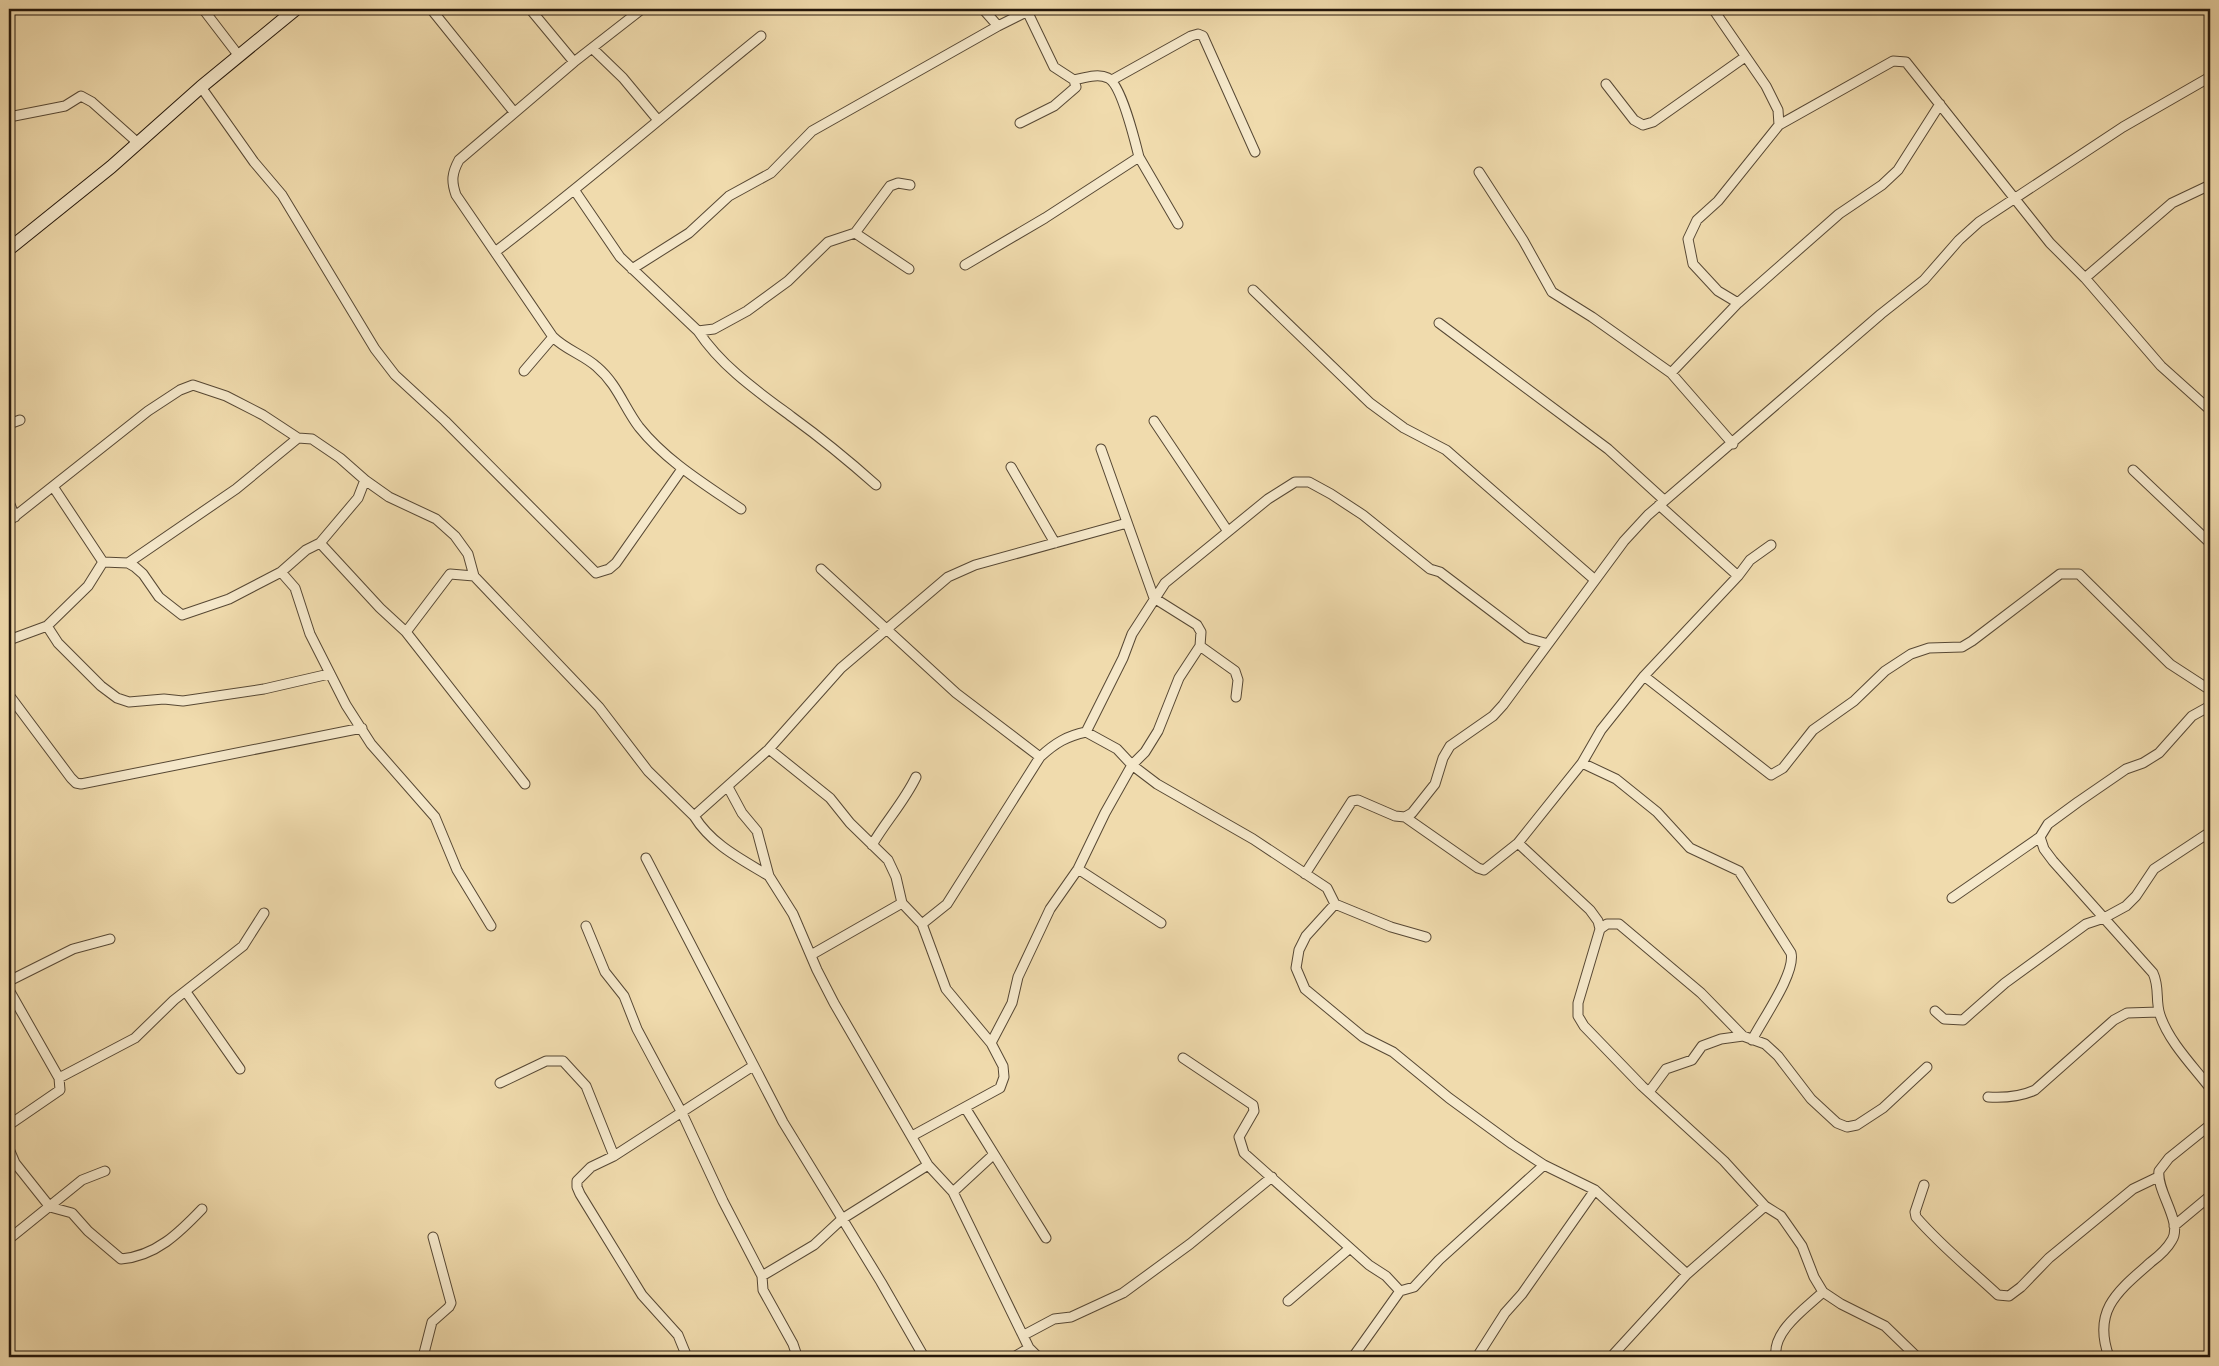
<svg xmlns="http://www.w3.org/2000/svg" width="2219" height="1366" font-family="'IM FELL French Canon',serif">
<rect width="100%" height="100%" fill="#f0dbad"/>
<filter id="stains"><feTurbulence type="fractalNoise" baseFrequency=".004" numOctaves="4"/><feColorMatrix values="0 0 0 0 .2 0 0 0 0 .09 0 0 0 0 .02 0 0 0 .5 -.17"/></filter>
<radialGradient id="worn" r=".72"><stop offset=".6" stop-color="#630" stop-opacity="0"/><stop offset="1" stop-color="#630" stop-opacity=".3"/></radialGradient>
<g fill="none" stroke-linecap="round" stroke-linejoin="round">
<g stroke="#574834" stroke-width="11">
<path id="street" d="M203 9 239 56
M431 9 514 112
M530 9 574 62
M642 9 574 62 459 160C452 173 451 181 456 195L553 337C566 350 584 355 597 367 617 384 624 407 639 427 666 461 706 485 741 509
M983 9 998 26
M1666 9H1674
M1713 9 1766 86 1778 110 1779 125
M592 48 623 78 657 119
M1112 80 1191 36 1198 34 1203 36 1255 152
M1606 84 1634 120 1643 125 1653 122 1745 57
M201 87 254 162 282 195 375 349 395 375 445 421 596 573 609 569 616 563 682 469
M9 117 65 106 81 96 92 102 138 143
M1020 123 1054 106 1076 87 1074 80 1054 67 1027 11
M1139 157 1178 224
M1479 172 1523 240 1552 292 1592 317 1671 373 1733 444
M575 191 620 257 698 331 714 329 747 311 788 281 828 242 855 233 890 186 898 183 910 185
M855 233 909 269
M495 252C586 183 672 108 761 36
M965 265 1045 218 1139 157C1135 141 1121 84 1108 78 1098 73 1084 78 1074 80
M632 269 689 233 729 196 771 173 812 131 998 26 1032 9
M2085 278 2172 203 2210 185
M1253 290 1370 403 1404 428 1446 450 1595 580
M1738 303 1718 291 1693 264 1688 239 1697 220 1718 201 1779 125 1893 61 1906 62 2050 243 2085 278 2161 366 2210 410
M1439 323 1608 449 1664 500
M698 331C722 367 757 391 792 417 821 438 849 461 876 485
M524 371 553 337
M1671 373 1738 303 1839 214 1882 185 1898 170 1940 104
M1154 421 1227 530
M9 424 20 420
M1011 467 1055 543
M2133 470 2210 543
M365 480 389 497 436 519 455 536 468 554 474 576
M54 488 103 562
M9 502 15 517
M1659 505 1738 576
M9 521 148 411 180 390 193 385 226 396 263 415 298 438 312 439 340 458 365 480 358 498 320 543 306 550 281 572 229 599 182 615 159 597 143 574 135 567 128 563 103 562
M320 543 380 608 406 632 525 784
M128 563 236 489 298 438
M821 569 956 693 1040 757
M281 572 295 588 310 634 346 705 371 744 435 817 457 870 491 926
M47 626 58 643 101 686 117 698 129 702 164 699 183 701 264 689 329 674
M406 632 450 574 474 576 599 707 648 771 694 816 769 749 841 668 948 577 975 565 1127 523
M9 640 47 626 88 586 103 562
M1200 646 1235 671 1238 680 1236 697
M1644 676 1771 775 1783 768 1813 730 1854 701 1885 671 1911 654 1929 648 1962 647 1972 641 2060 574H2079L2170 664 2210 690
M9 695 71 778 76 783 81 784 362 728
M2210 706 2192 716 2159 753 2143 763 2126 769 2078 802 2048 824 2040 837 2044 849 2053 861 2153 973C2160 988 2155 1000 2160 1015 2169 1042 2193 1066 2210 1088
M1086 732 1123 658 1132 634 1165 583 1268 499 1295 482H1309L1331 494 1363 515 1430 569 1440 572 1527 638 1548 644
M769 749 830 798 850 823 888 860 896 877 902 903 922 924 946 989 991 1043 1003 1066 1004 1077 1000 1088 912 1136
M1582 763 1616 779 1657 812 1690 848 1739 871 1791 953C1796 973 1762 1020 1752 1040
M728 787 742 813 757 831 769 876 793 914 817 970 834 1003 928 1165 953 1192 1029 1348 1038 1357
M694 816C712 845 741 859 769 876
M1405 817 1478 868 1484 870 1518 843 1582 763 1601 730 1644 676 1738 576 1750 560 1771 545
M1518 843 1590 910 1598 921 1600 929 1578 1003V1016L1584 1026 1642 1086 1724 1161 1765 1206 1781 1216 1802 1246 1814 1277 1823 1292 1841 1304 1885 1326 1917 1357
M872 845C886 821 904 802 916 777
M646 858 783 1122 881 1282 924 1357
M1078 869 1161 923
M1305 874 1352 801 1358 800 1395 816 1405 817 1412 813 1435 784 1443 758 1450 746 1493 716 1503 705 1624 541 1648 515 1881 314 1924 280 1959 240 1979 222 2123 127 2210 77
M1952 898 2040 837
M1335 904 1391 927 1426 937
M922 924 947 904 1040 757C1055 743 1067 736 1086 732L1117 749 1132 765 1157 784 1253 839 1327 888 1335 904 1306 936 1299 950 1296 968 1305 989 1363 1037 1393 1052 1449 1098 1512 1144 1544 1165 1595 1190 1687 1274
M586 926 605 972 624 996 637 1029 682 1113 723 1201 762 1276 763 1290 793 1344 796 1353 794 1357
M1600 929 1607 924H1619L1701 993 1743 1036
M811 955 902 903
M9 981 73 949 110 939
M9 990 59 1078 60 1090 9 1125
M186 992 240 1069
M1935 1011 1944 1019 1963 1020 2005 983 2086 924 2104 918 2126 906 2136 896 2154 869 2210 832
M991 1043 1012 1003 1018 977 1050 909 1078 869 1105 813 1132 765 1145 752 1158 731 1179 678 1200 646 1201 632 1197 625 1154 598 1101 449
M1183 1058 1253 1105 1254 1111 1239 1137 1244 1153 1369 1265 1386 1276 1400 1291
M59 1078 135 1038 174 1000 243 946 264 913
M500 1083 546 1061H563L586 1086 614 1156
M1649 1092 1666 1069 1692 1060 1702 1046 1721 1039 1743 1036 1765 1044 1778 1056 1811 1099 1837 1123 1847 1127 1857 1125 1883 1108 1927 1067
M1988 1097C2005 1098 2020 1097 2035 1090L2114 1020 2127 1013 2159 1012
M966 1109 1046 1238
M9 1149 15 1163 50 1207 72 1213 88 1231 121 1259C156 1256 179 1233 202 1209
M1924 1185 1915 1212 1916 1217C1941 1246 1970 1269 1998 1295L2009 1296 2021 1287 2049 1258 2133 1189 2158 1177
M953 1192 993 1155
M2174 1226 2210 1196
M9 1239 82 1180 105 1171
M762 1276 814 1245 842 1219 928 1165
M1288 1301 1350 1248
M1024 1335 1054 1319 1071 1317 1123 1293 1190 1244 1272 1177
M423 1357 432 1322 449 1307 451 1303 433 1237
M687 1357 678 1335 642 1295 580 1194 577 1187V1181L591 1167 614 1156 753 1066
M1014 1357 1029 1348
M1353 1357 1400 1291 1414 1287 1439 1260 1544 1165
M1477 1357 1505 1313 1522 1294 1595 1190
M1611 1357 1687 1274 1765 1206
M1776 1357C1772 1331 1806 1308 1823 1292
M2109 1357C2092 1310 2118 1291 2151 1262 2159 1256 2167 1249 2172 1240 2183 1222 2156 1191 2159 1171L2169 1158 2210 1125"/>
</g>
<g stroke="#24170b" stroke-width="14">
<path id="secondary" d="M9 249 111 167 201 87 296 9"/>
</g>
<use href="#street" stroke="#f5e8ca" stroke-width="9"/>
<use href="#secondary" stroke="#f5e8ca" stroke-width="12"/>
</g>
<rect width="2219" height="1366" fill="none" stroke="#f0dbad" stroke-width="30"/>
<rect x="10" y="10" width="2199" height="1346" fill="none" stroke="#24170b" stroke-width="2.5"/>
<rect x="15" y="15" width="2189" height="1336" fill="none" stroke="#24170b"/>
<rect width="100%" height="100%" filter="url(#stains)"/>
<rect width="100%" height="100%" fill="url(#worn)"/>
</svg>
